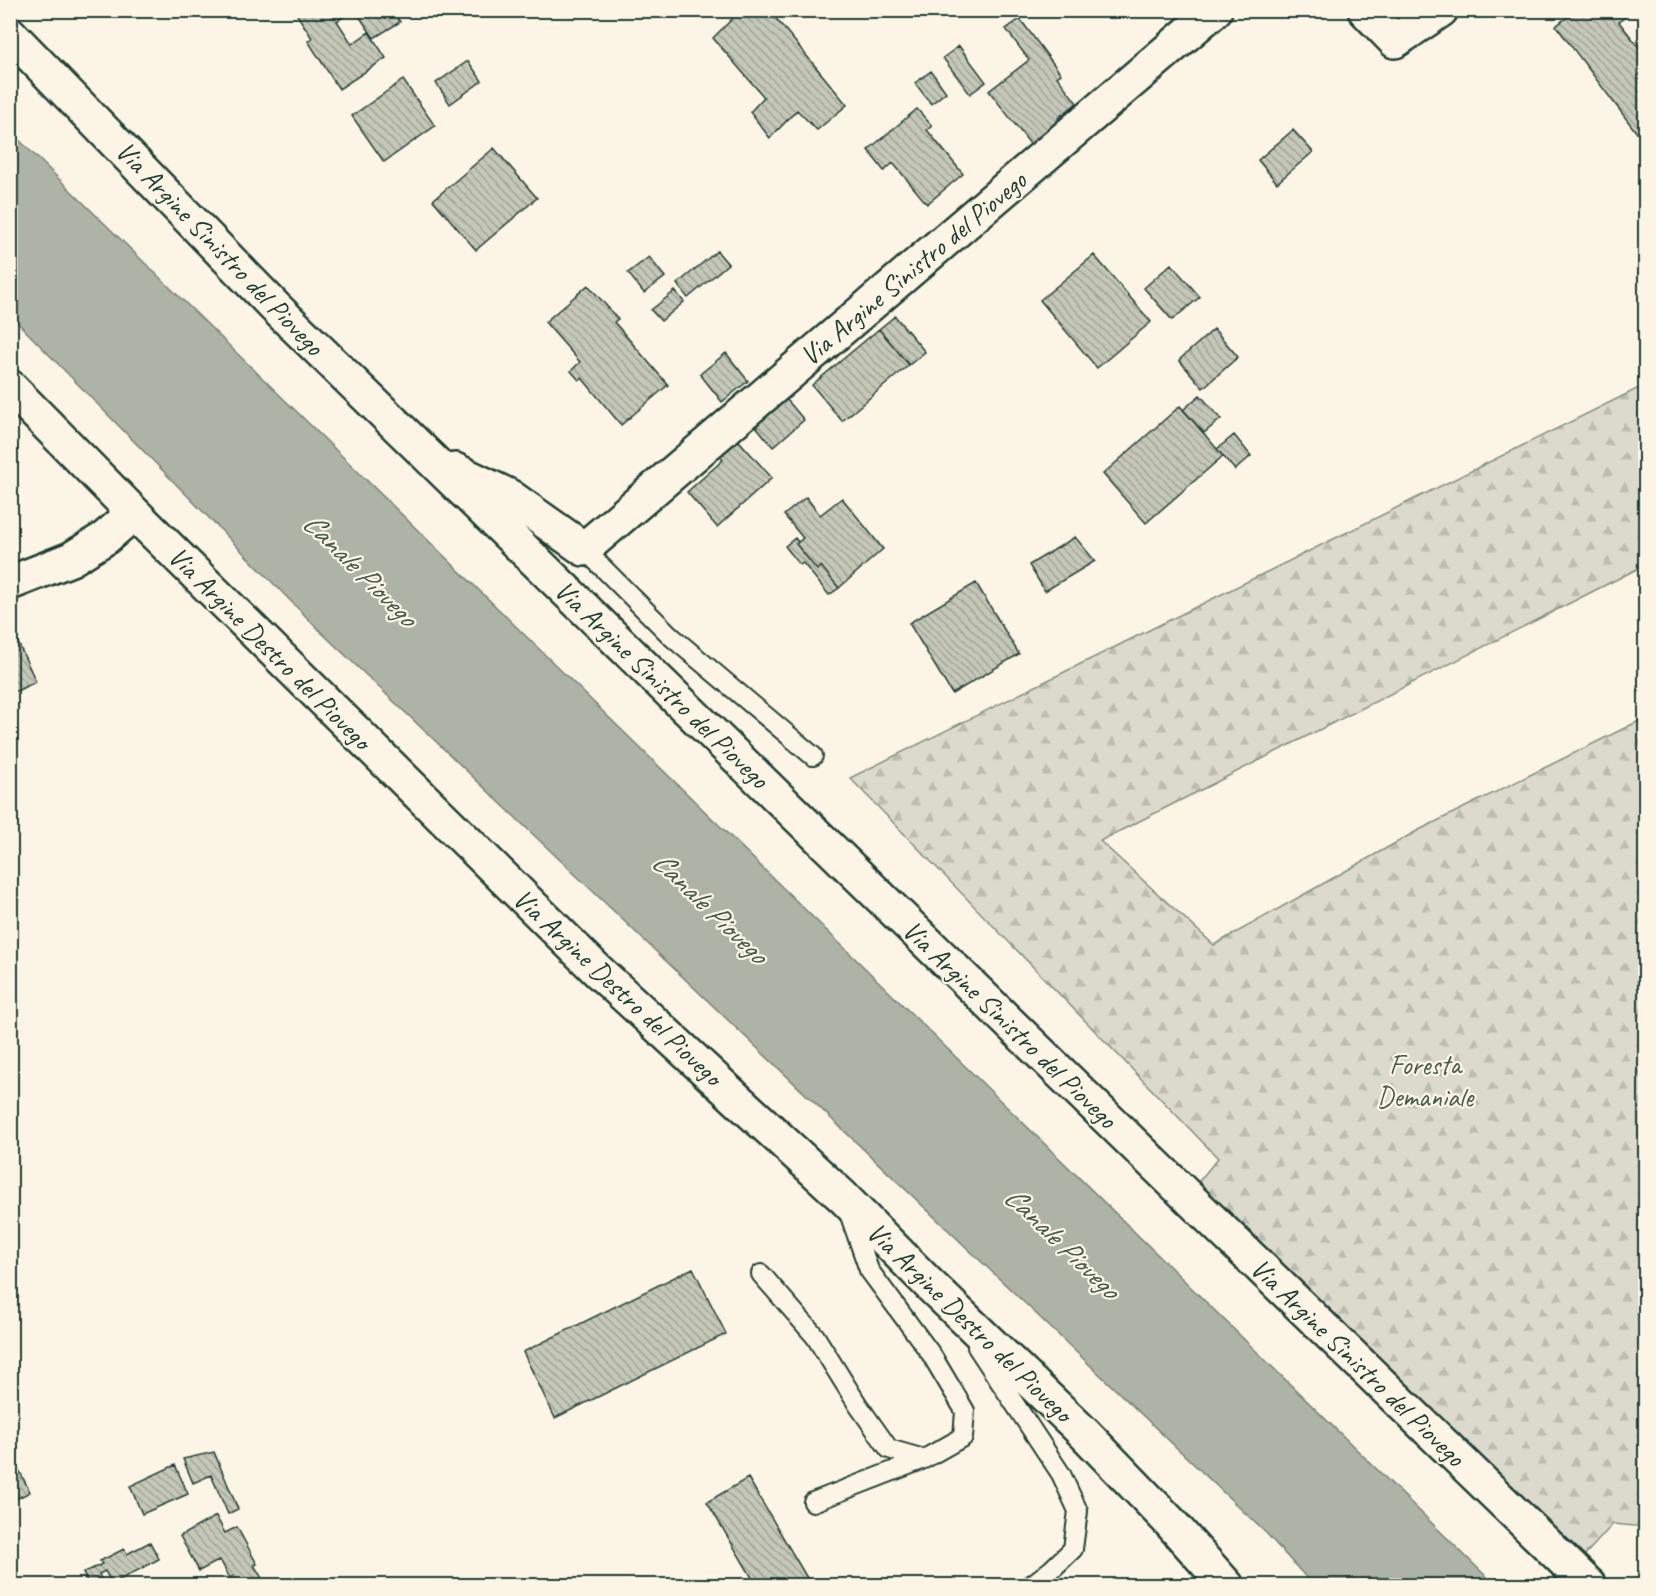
<svg xmlns="http://www.w3.org/2000/svg" width="1656" height="1596" font-family="Caveat,sans-serif">
<defs>
<pattern id="forest-firs" width="22" height="20" patternUnits="userSpaceOnUse" patternTransform="scale(1.5)"><rect width="22" height="20" fill="#dcdacc"/><path d="M5 1l3.5 6h-7zM16 11l3.5 6h-7z" fill="#bcbcb0"/></pattern>
<pattern id="building-back-hatch" width="6" height="6" patternUnits="userSpaceOnUse" patternTransform="scale(1.5)"><rect width="6" height="6" fill="#c5c7b9"/><path d="M-1 5l2 2M0 0l6 6M5-1l2 2" fill="none" stroke="#9fa397"/></pattern>
</defs>
<rect width="100%" height="100%" fill="#fcf5e5"/>
<filter id="ink" filterUnits="userSpaceOnUse"><feTurbulence type="fractalNoise" baseFrequency=".0167" numOctaves="2"/><feDisplacementMap in="SourceGraphic" scale="12" xChannelSelector="R" yChannelSelector="G"/><feConvolveMatrix kernelMatrix="1 2 1 2 8 2 1 2 1" color-interpolation-filters="sRGB"/></filter>
<g filter="url(#ink)">
<path fill="url(#forest-firs)" stroke="#7e8c80" stroke-width="1.5" d="M1645 385V565L1100 841 1214 945 1417 831 1645 718V1527L1613 1524 1583 1557 1187 1196 1218 1158 850 778Z"/>
<path fill="#aeb3a7" stroke="#758479" stroke-width="1.5" d="M10 131 1495 1585H1313L1267 1534 322 633 11 316Z"/>
<path fill="url(#building-back-hatch)" stroke="#1f3d34" stroke-width="1.5" d="M294 10H341L345 16 337 21 352 44 369 32 386 58 339 89 308 41 312 38Z
M355 10H393L400 22 374 38Z
M745 10H769L847 105 817 130 797 110 770 138 750 112 764 97 713 38 732 19Z
M1576 10H1634L1619 22 1646 56V145L1556 26Z
M1020 19 1061 74 1057 77 1077 103 1058 118 1064 126 1034 149 989 91 1029 60 1006 29Z
M959 46 986 82 970 94 943 58Z
M468 61 482 81 450 104 436 83Z
M931 71 946 92 931 104 915 83Z
M403 80 435 126 384 162 352 116Z
M917 109 932 126 927 130 963 174 927 204 893 163 884 171 868 150Z
M1293 130 1313 152 1277 183 1258 160Z
M494 148 537 198 476 250 433 200Z
M717 251 728 264 688 298 677 284Z
M1094 255 1151 322 1097 368 1040 300Z
M649 257 665 277 644 293 628 273Z
M1171 264 1200 297 1172 320 1144 288Z
M588 285 618 319 614 322 668 385 621 425 582 378 579 380 571 371 580 362 545 322Z
M675 291 684 302 661 321 651 310Z
M895 316 925 352 909 365 879 329Z
M879 329 909 365 842 421 812 385Z
M1214 329 1238 357 1203 388 1179 360Z
M726 353 748 381 722 402 700 374Z
M782 394 804 420 773 447 751 420Z
M1200 395 1221 419 1204 433 1183 410Z
M1180 406 1223 456 1146 523 1103 474Z
M732 433 772 478 717 527 687 492 723 460 713 449Z
M1234 435 1251 456 1235 470 1217 449Z
M806 497 820 515 842 498 883 549 839 588 821 566 817 570 796 544 803 538 784 515Z
M1075 537 1095 561 1045 591 1029 565Z
M795 538 798 542 796 544 817 570 821 566 839 588 829 595 803 563 800 565 785 546Z
M976 583 1019 654 952 694 909 623Z
M10 625 36 682 10 694Z
M693 1268 726 1334 555 1418 523 1352Z
M10 1452 30 1492 10 1502Z
M214 1452 238 1509 228 1514 211 1475 193 1483 183 1459Z
M175 1465 188 1494 142 1514 130 1486Z
M748 1478 810 1583 808 1586H757L707 1502Z
M216 1516 225 1533 237 1527 257 1564 254 1565 263 1580 260 1582 262 1586H238L233 1576 230 1578 220 1560 199 1571 180 1536Z
M150 1542 159 1559 112 1584 105 1571 99 1574 104 1586H89L83 1573 102 1564 100 1561 124 1549 127 1554Z"/>
<g fill="none" stroke-linecap="round" stroke-linejoin="round">
<g stroke="#1f3d34" stroke-width="22">
<path id="service" d="M584 549 672 637 813 756
M761 1274 815 1336 858 1405 889 1449 924 1459 963 1437 965 1411 931 1354 869 1270 848 1210
M977 1347 1061 1474 1078 1511 1073 1549 1051 1570 1030 1586
M813 1502 924 1459"/>
</g>
<g stroke="#1f3d34" stroke-width="38">
<path id="minor" d="M1365 10 1395 41 1441 10
M10 34 275 307 1187 1196 1590 1586
M10 387 134 513 598 971 843 1197 931 1286 1085 1434 1170 1522 1227 1586
M455 470 509 496 584 549 1215 10
M10 583 71 559 105 538 134 513"/>
</g>
<use href="#service" stroke="#fcf5e5" stroke-width="18"/>
<use href="#minor" stroke="#fcf5e5" stroke-width="33"/>
</g>
</g>
<g text-anchor="middle" dominant-baseline="central" stroke-width="4.5" stroke-linejoin="round" paint-order="stroke">
<g font-size="28" fill="#1f3d34" stroke="#fcf5e5">
<text transform="translate(220 248) rotate(46)">Via Argine Sinistro del Piovego</text>
<text transform="translate(913 268) rotate(-40)">Via Argine Sinistro del Piovego</text>
<text transform="translate(270 648) rotate(45)">Via Argine Destro del Piovego</text>
<text transform="translate(662 684) rotate(44)">Via Argine Sinistro del Piovego</text>
<text transform="translate(618 987) rotate(43)">Via Argine Destro del Piovego</text>
<text transform="translate(1010 1024) rotate(44)">Via Argine Sinistro del Piovego</text>
<text transform="translate(970 1322) rotate(44)">Via Argine Destro del Piovego</text>
<text transform="translate(1358 1362) rotate(44)">Via Argine Sinistro del Piovego</text>
</g>
<g font-size="28" fill="#455c52" stroke="#fcf5e5">
<text x="1425" y="1064">Foresta<tspan x="1425" dy="32">Demaniale</tspan></text>
</g>
<g font-size="30" font-style="italic" fill="#435a51" stroke="#fcf5e5">
<text transform="translate(360 569) rotate(45)">Canale Piovego</text>
<text transform="translate(710 907) rotate(44)">Canale Piovego</text>
<text transform="translate(1062 1242) rotate(44)">Canale Piovego</text>
</g>
</g>
<rect width="1656" height="1596" fill="none" stroke="#fcf5e5" stroke-width="36"/>
<rect x="18" y="18" width="1620" height="1560" fill="none" stroke="#1f3d34" stroke-width="2" filter="url(#ink)"/>
</svg>
